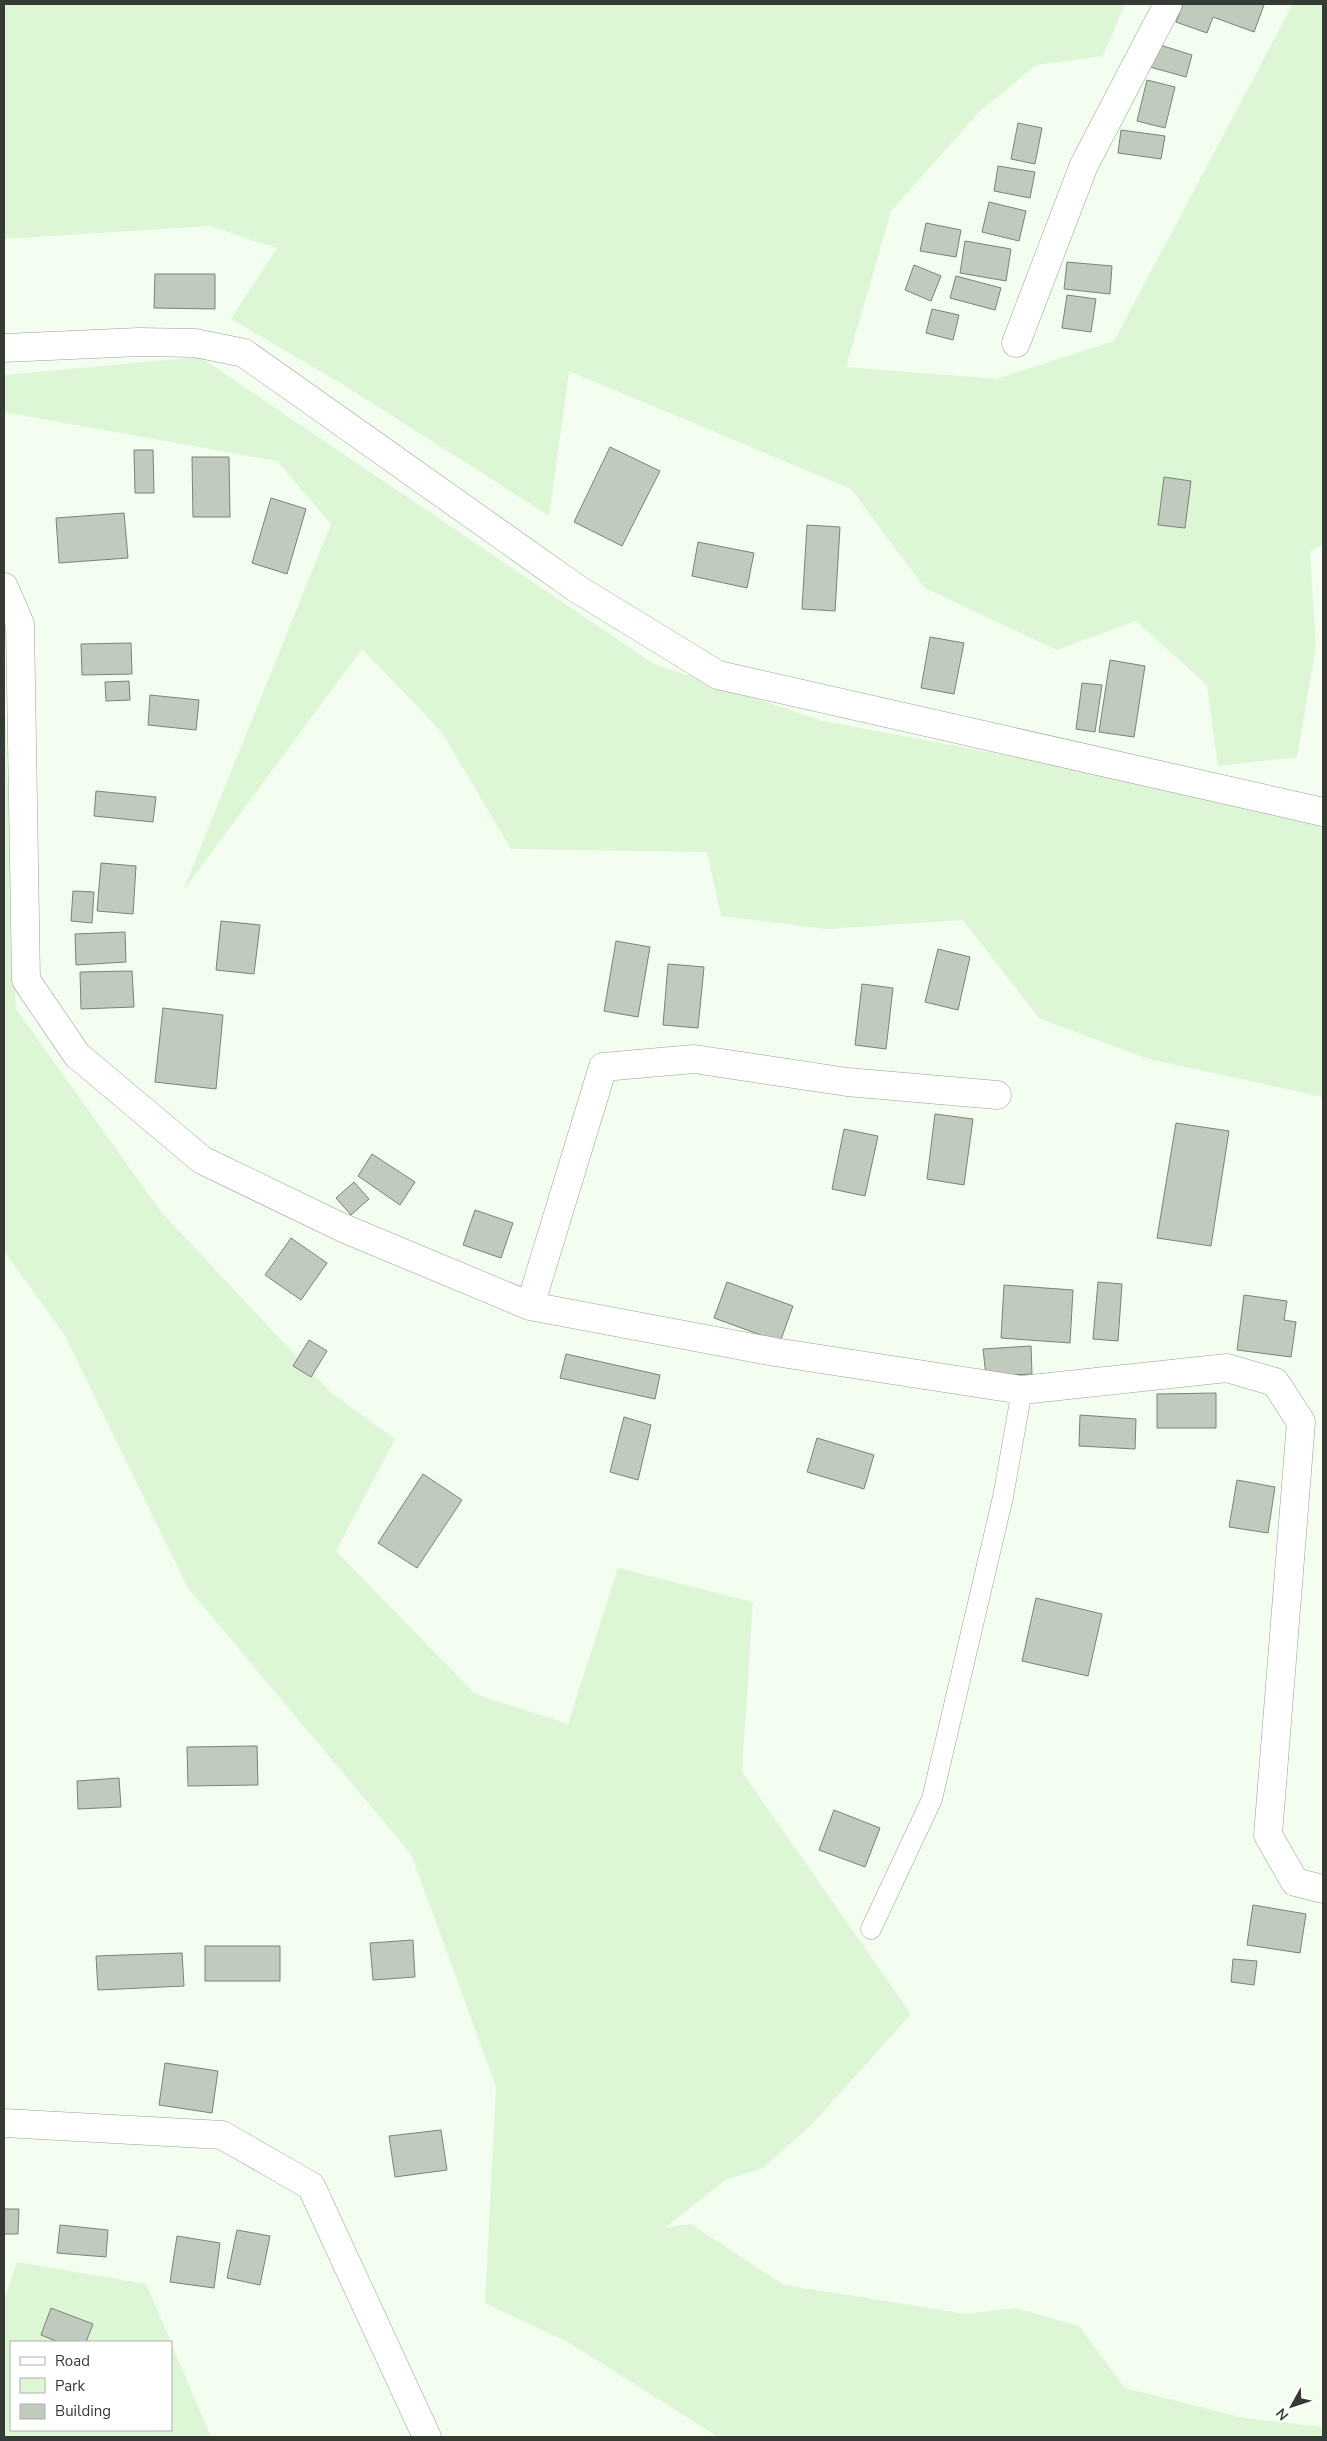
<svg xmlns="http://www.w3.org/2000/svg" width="1327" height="2441" font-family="'Nunito Sans',sans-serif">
<rect width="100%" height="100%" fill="#f3fef1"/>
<path fill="#dcf6d6" d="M4 4H1125L1103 56 1036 65 979 112 891 211 846 367 996 379 1114 341 1293 4H1323V544L1310 552 1316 646 1297 757 1218 766 1207 685 1136 621 1057 650 925 588 851 489 569 371 549 516 344 385 231 319 277 248 209 226 4 239Z
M200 357 654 664 823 721 1175 787 1323 824V1097L1149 1059 1040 1019 963 920 826 929 721 916 707 852 511 849 441 731 362 649 183 891 331 524 277 461 4 412V375Z
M4 680 16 1009 162 1213 330 1392 395 1439 336 1551 475 1694 568 1724 618 1568 753 1602 742 1772 911 2014 812 2124 763 2168 725 2180 665 2228 691 2224 784 2285 967 2314 1015 2308 1079 2326 1125 2388 1244 2418 1323 2427V2437H718L568 2342 485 2303 496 2087 411 1854 188 1588 64 1334 4 1251Z
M17 2262 146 2284 171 2342H11V2430H171V2343L211 2437H4V2300Z"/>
<path fill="#c0cabd" stroke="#798377" d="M1183 4H1261L1264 5 1254 32 1213 17 1207 33 1176 22Z
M1157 44 1192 55 1186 77 1150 67Z
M1147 80 1175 87 1165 128 1137 121Z
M1018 123 1042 128 1035 164 1011 159Z
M1121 130 1165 136 1161 159 1118 153Z
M998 166 1035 172 1030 198 994 191Z
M989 202 1026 211 1019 241 982 232Z
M926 223 961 230 956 257 920 251Z
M965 241 1011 249 1006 281 960 273Z
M1067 262 1112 266 1110 294 1064 289Z
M914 265 941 276 931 301 905 290Z
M155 274H215V309L154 308Z
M956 276 1001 288 995 310 950 298Z
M1067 295 1096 299 1091 332 1062 328Z
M932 309 959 315 953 340 926 333Z
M610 447 660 471 622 546 574 522Z
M134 450H153L154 493H135Z
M192 457H229L230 517H193Z
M1164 477 1191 481 1185 528 1158 525Z
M271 498 306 509 287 574 252 563Z
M124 513 128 558 59 563 56 518Z
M807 525 840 527 835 611 802 609Z
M698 542 754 553 747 588 692 576Z
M930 637 964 643 954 694 921 688Z
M131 643 132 674 82 675 81 644Z
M1110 660 1145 666 1134 737 1099 732Z
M129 681 130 700 106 701 105 682Z
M1082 683 1102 685 1095 732 1076 729Z
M150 695 199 700 196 730 148 725Z
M96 791 156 797 153 822 94 816Z
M101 863 136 866 133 914 97 911Z
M73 891 94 892 92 923 71 921Z
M221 921 260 925 254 974 216 970Z
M125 932 126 962 76 965 75 934Z
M616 941 650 947 638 1017 604 1011Z
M938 949 970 957 958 1010 925 1002Z
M668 964 704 967 698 1028 663 1025Z
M132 971 134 1007 81 1009 80 972Z
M862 984 893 988 886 1049 855 1045Z
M163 1008 223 1015 216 1089 155 1082Z
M935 1114 973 1119 964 1185 927 1179Z
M1176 1123 1229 1131 1211 1246 1157 1238Z
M844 1129 878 1136 865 1196 832 1189Z
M372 1154 415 1182 400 1205 358 1176Z
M354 1182 369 1199 351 1215 336 1198Z
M475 1210 513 1223 501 1258 463 1245Z
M291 1238 327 1263 301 1300 265 1275Z
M727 1282 793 1306 780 1342 714 1318Z
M1098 1282 1122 1284 1118 1341 1093 1339Z
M1004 1285 1073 1290 1070 1343 1001 1338Z
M1244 1295 1287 1301 1284 1320 1296 1322 1291 1357 1237 1350Z
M309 1340 327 1351 311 1377 293 1366Z
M1031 1346 1032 1374 986 1376 983 1349Z
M566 1354 660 1375 655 1399 560 1378Z
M1216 1393V1428H1157V1394Z
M1080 1415 1136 1419 1135 1449 1079 1446Z
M624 1417 651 1425 638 1480 610 1472Z
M817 1438 874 1455 864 1489 807 1472Z
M423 1474 462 1500 417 1568 378 1543Z
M1237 1480 1275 1487 1268 1533 1229 1527Z
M1036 1598 1102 1614 1088 1676 1022 1661Z
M257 1746 258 1785 188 1786 187 1747Z
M119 1778 121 1807 78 1809 77 1781Z
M834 1810 880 1828 865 1867 819 1850Z
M1253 1905 1306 1914 1300 1953 1247 1945Z
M413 1940 415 1977 373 1980 370 1943Z
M205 1946H280V1981H205Z
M182 1953 184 1986 98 1990 96 1956Z
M1233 1959 1257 1961 1254 1985 1231 1982Z
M165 2063 218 2071 212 2113 159 2105Z
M441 2130 447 2170 395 2177 389 2136Z
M4 2209H19L18 2234H4Z
M60 2225 108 2230 106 2257 57 2253Z
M237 2230 270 2236 260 2285 227 2278Z
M177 2236 220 2243 214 2288 170 2282Z
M51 2308 93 2324 86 2342H58L41 2335Z"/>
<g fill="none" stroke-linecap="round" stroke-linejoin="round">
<g stroke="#97a094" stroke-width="21">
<path id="service" d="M871 1929 932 1799 1003 1497 1022 1390"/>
</g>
<g stroke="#97a094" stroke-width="29">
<path id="minor" d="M1016 343 1084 165 1168 4
M4 348 139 342 195 343 244 353 576 588 718 675 1323 812
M4 587 20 624 26 980 77 1055 202 1160 343 1228 530 1306 775 1352 1022 1390 1227 1368 1275 1382 1301 1422 1268 1835 1295 1882 1323 1889
M530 1306 603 1067 694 1059 847 1082 997 1095
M4 2123 222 2135 311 2186 427 2437"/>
</g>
<use href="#service" stroke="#fff" stroke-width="20"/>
<use href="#minor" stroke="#fff" stroke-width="28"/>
</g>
<rect width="1327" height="2441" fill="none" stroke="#363a35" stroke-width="10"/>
<rect x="10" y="2341" width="162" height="90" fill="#ffffff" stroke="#afb0ae"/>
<rect x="20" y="2357" width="25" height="8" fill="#ffffff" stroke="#afb0ae"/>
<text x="55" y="2366" font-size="15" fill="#363a35">Road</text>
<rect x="20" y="2378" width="25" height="15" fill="#dcf6d6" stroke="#afb0ae"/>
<text x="55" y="2391" font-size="15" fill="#363a35">Park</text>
<rect x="20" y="2404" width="25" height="15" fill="#c0cabd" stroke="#afb0ae"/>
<text x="55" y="2416" font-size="15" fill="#363a35">Building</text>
<g transform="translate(1292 2406) rotate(230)" stroke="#ffffff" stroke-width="4" paint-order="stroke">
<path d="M0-4L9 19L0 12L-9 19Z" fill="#363a35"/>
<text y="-8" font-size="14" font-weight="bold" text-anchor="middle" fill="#363a35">N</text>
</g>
</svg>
